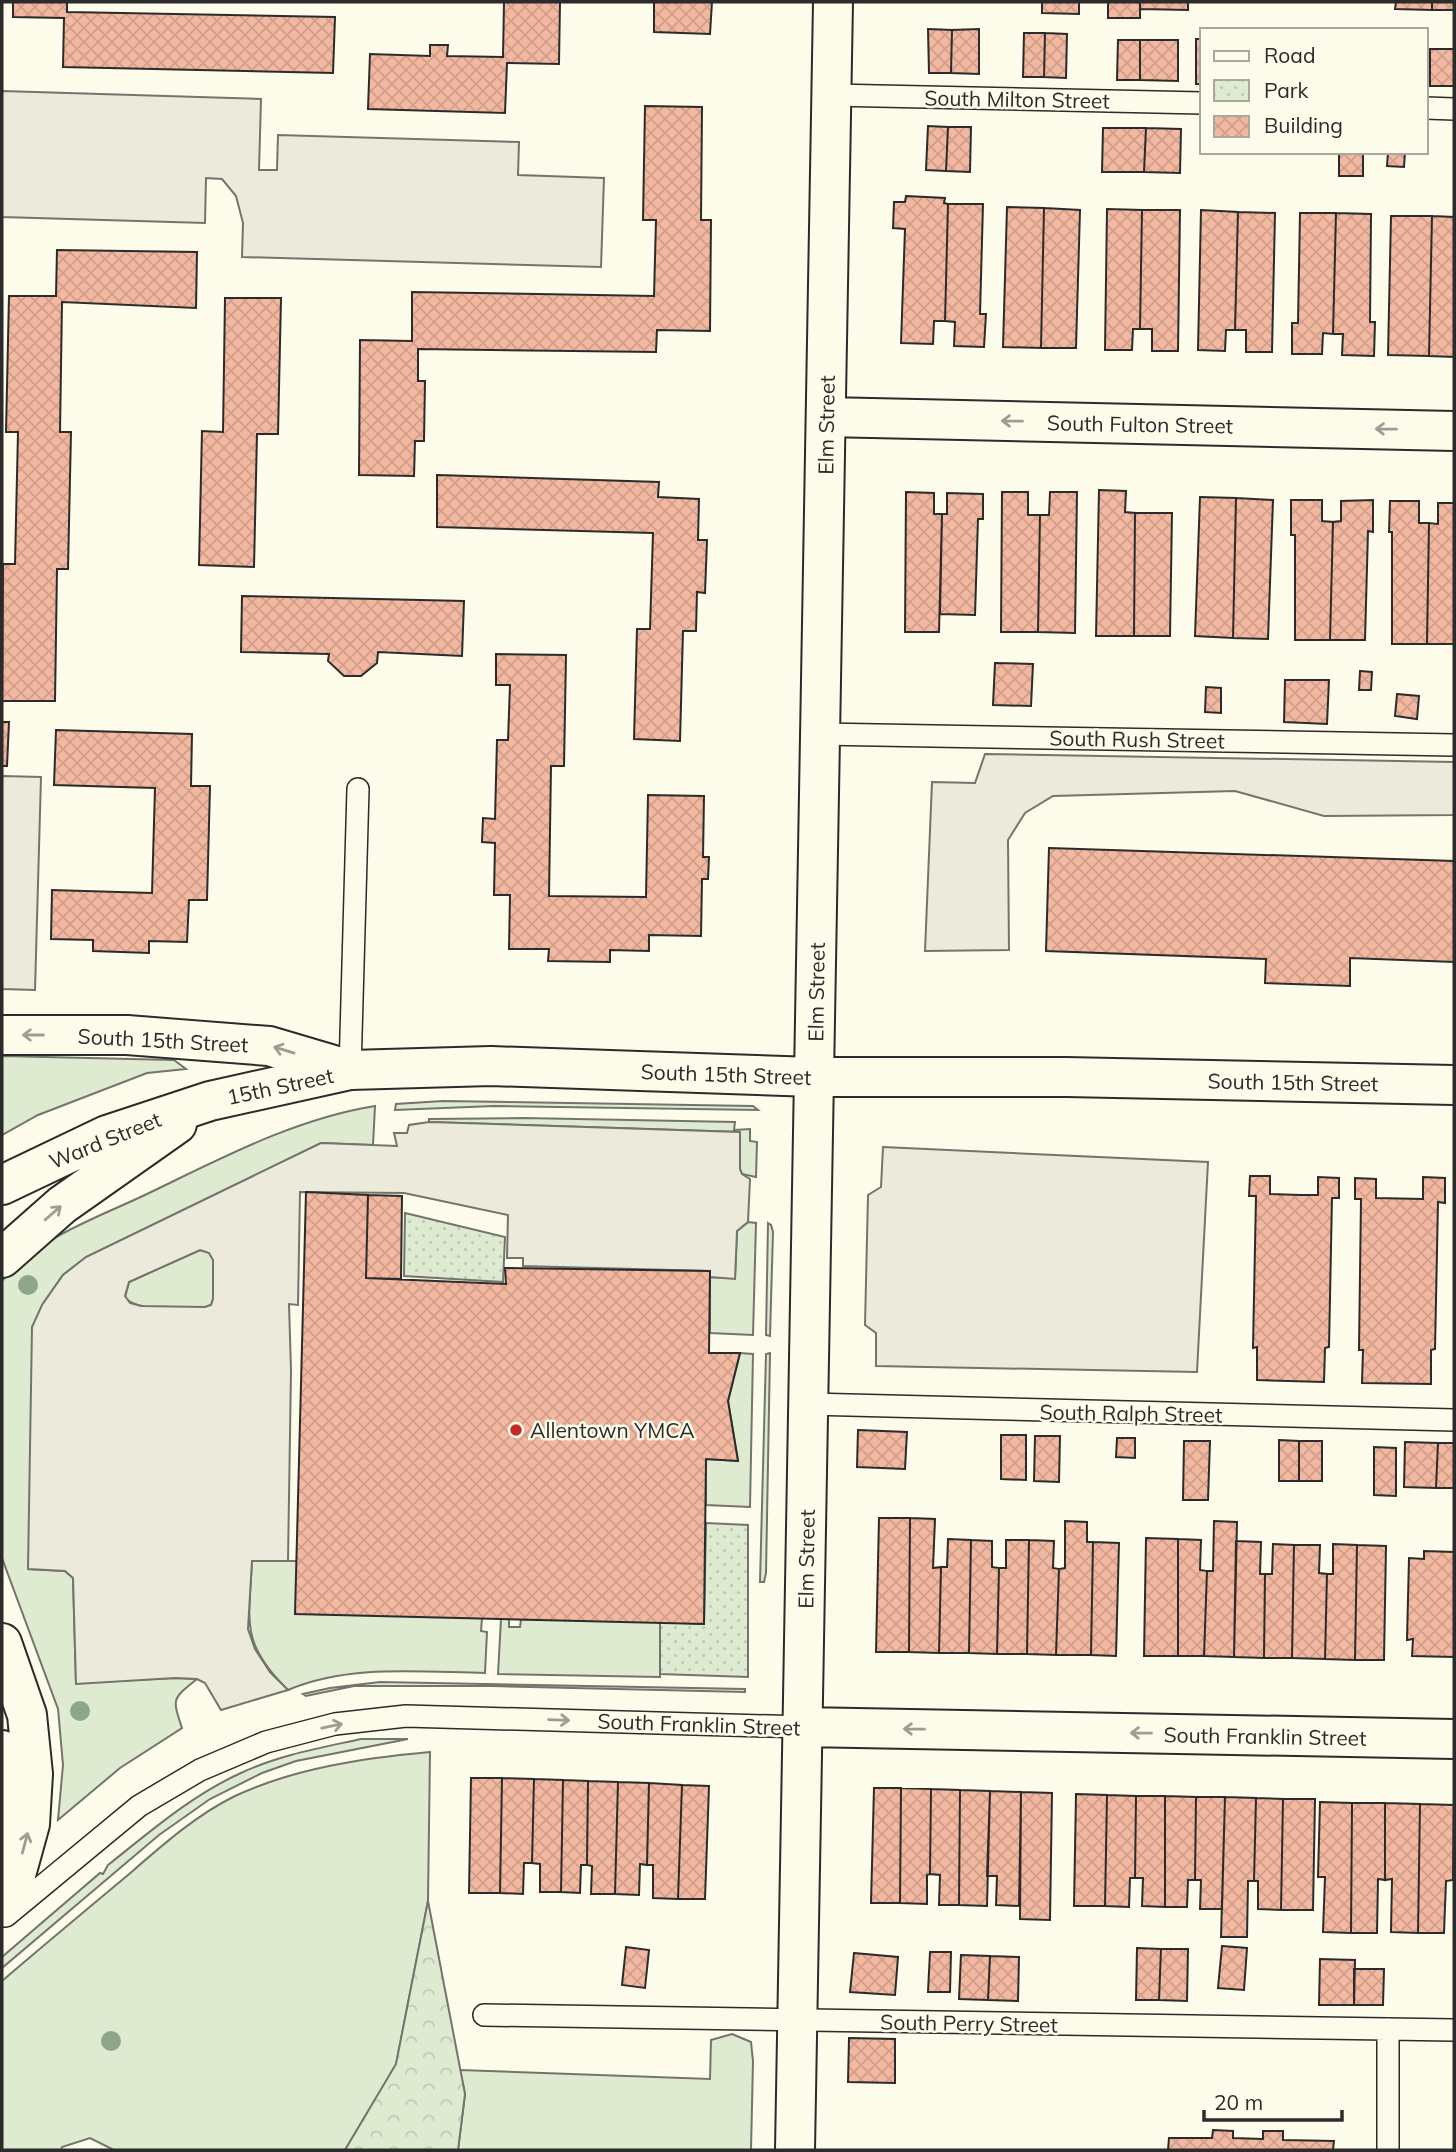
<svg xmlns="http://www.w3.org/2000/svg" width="1456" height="2152" font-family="Mulish,sans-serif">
<defs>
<pattern id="forest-crowns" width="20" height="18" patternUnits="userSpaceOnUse" patternTransform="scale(1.75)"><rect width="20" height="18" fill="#deebd1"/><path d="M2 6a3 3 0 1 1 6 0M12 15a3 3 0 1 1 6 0" fill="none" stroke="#bfcab4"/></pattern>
<pattern id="park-dots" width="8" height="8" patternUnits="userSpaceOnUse" patternTransform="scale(1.75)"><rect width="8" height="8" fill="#deebd1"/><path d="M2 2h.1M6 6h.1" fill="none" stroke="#bfcab4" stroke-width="1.8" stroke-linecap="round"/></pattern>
<pattern id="building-cross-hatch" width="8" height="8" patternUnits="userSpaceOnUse" patternTransform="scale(1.75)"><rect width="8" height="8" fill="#f2b8a0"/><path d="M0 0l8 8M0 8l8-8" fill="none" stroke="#d09e8a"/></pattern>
</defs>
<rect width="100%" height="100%" fill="#fdfbea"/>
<path fill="#deebd1" stroke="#74746e" stroke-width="2" d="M2 1056 174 1060 186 1069 147 1073 38 1115 2 1135Z
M443 1101 753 1106 758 1110 494 1106 395 1110 396 1104Z
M375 1106 373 1145 321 1143 86 1257 63 1275 42 1305 29 1569 65 1571 73 1578 76 1683 175 1678 197 1679C172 1699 172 1698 182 1728L120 1768 58 1820 63 1765 58 1709 2 1558V1281C38 1237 97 1218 147 1194 220 1159 294 1119 375 1106Z
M523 1118 735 1122 734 1130 750 1129V1141L757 1142 756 1177 742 1174 740 1169 739 1132 429 1122V1119Z
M748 1222 756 1223 753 1335 710 1333V1277L735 1278 737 1231Z
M768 1223 771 1225 773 1232 770 1336 766 1335Z
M200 1250 209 1252 214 1260 213 1299 211 1305 205 1307C185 1307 136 1313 125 1297L129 1282Z
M740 1353 753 1354 750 1507 706 1505V1459L738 1461 728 1401Z
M770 1353 766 1573 764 1582H760L766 1354Z
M252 1561H297L482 1618 481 1631 487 1632 485 1673C420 1672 349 1664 288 1690 240 1643 249 1622 252 1561Z
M501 1619H509V1627H520L521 1619 660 1622V1677L498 1674Z
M380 1682 745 1689V1692L492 1686H354L306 1696 303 1694 330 1688Z
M361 1739H408L296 1761 262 1773 210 1799 159 1835 2 1968V1957L100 1873 103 1874 108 1865C151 1831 192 1795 241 1773 279 1755 320 1748 361 1739Z
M430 1752 428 1901 396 2065 345 2150H114L90 2138 62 2147 61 2150H2V1981C44 1945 86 1910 128 1875 160 1847 196 1815 235 1796 295 1768 364 1758 430 1752Z
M732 2034 751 2042 753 2061 751 2150H458L465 2094 460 2070 710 2079 711 2040Z"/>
<path fill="url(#forest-crowns)" stroke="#74746e" stroke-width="2" d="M428 1901 465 2094 458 2150H345L396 2064Z"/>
<path fill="url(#park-dots)" stroke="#74746e" stroke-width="2" d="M405 1213 505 1237 503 1282 404 1276Z
M706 1523 748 1525V1677L660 1674V1622L704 1624Z"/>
<path fill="#eceadb" stroke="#74746e" stroke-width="2" fill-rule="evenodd" d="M2 91 261 99 259 170H277L278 135 519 142 518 175 604 178 601 267 242 257 243 223 236 196 222 179 206 178 205 223 2 217Z
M985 754 1454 762V815L1324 816 1235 791 1053 796 1025 813 1008 840 1009 950 925 951 932 782 975 783Z
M2 776 41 777 35 990 2 989Z
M429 1122 740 1132V1169L742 1174 750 1179 748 1222 737 1231 735 1279 710 1277 709 1271 523 1266V1258H507L508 1215 404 1193 300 1192 298 1305 289 1304 291 1370 288 1561H252L248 1629 255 1649 270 1672 288 1690 221 1710 205 1683 197 1679 175 1678 76 1684 73 1578 65 1571 28 1569 32 1327 42 1305 63 1275 86 1257 321 1143 397 1146 394 1133H407L409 1125ZM200 1250 209 1253 213 1260V1299L211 1305 205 1307 141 1306 130 1303 125 1296 129 1282Z
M883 1147 1208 1162 1197 1372 876 1366V1333L865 1325 868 1195 881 1187Z"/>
<path fill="url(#building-cross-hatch)" stroke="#2b2b2b" stroke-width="2" d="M13 2H67V12L335 17 333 73 63 67 64 18 13 17Z
M504 2H560L559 64 507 63 505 113 368 109 370 54 430 56V45H448L447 56 503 57Z
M654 2H712L710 34 654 32Z
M1042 2H1079V14L1042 13Z
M1108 2H1140V18H1108Z
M1140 2H1188V10L1140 9Z
M1396 2H1432V10L1395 9Z
M1432 2H1454V10H1432Z
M928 29 952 30 951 73H929Z
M979 29V74L951 73 952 30Z
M1024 33H1045L1044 77H1023Z
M1045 33 1067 34 1066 78 1044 77Z
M1196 39H1202V84H1196Z
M1118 40H1140V80H1117Z
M1140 40H1178V81L1140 80Z
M1426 49H1430V86H1426Z
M1430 49H1454V86H1430Z
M645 106 702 107 701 220H711L710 331 657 330 656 352 418 349V381H425L424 441H415L414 476 359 475 360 340 412 341V292L654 296 656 220H643Z
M928 126 948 127 946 171 926 170Z
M948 127H971L970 172 946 171Z
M1103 128H1146L1144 172H1102Z
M1146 128 1181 129 1180 173 1144 172Z
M1339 152H1363V176H1339Z
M1388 152H1405L1404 167 1387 166Z
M906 196 945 198 944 203 948 204 945 321H934L933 344 901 343 905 229 893 228 894 202H905Z
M948 204H983L980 314H986L984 347 954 346 955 322 945 321Z
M1007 207 1044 208 1041 348 1003 347Z
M1044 208 1080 210 1076 348H1041Z
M1107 209 1142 210 1140 329H1133L1132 350H1105Z
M1142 210H1180L1178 351H1152V329H1140Z
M1201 210 1238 212 1235 330H1226L1225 351 1198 350Z
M1238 212 1275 213 1272 352H1246V330H1235Z
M1300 213H1336L1333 334 1323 333 1322 354H1292V323H1298Z
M1336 213 1371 214 1370 322H1375L1374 356 1342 355 1343 334H1333Z
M1391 216H1432L1429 356 1388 355Z
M1432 216 1454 217V357L1429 356Z
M57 250 197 252 196 308 62 302 60 432H71L68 569H57L55 701H2L3 564H15L18 432H6L9 296H56Z
M225 298H281L278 434H257L254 567 199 565 202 431 223 432Z
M437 475 659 482 658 497 699 499 698 540H707L705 593 697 592 696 631H683L680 741 634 739 637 629H650L653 533 437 527Z
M1099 490 1126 491 1125 512 1135 513 1134 636H1096Z
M906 492 934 493V514H942L939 632H905Z
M1002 492H1028V515H1040L1038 632H1001Z
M1050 492H1077L1075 633 1038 632 1040 515H1049Z
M947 493 983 494V519H978L975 615 940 614 942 514H947Z
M1200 497 1236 498 1233 638 1195 636Z
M1236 498 1273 500 1268 639 1233 638Z
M1291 500H1322V521L1333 522 1330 640H1295V535H1291Z
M1373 500V532L1368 531 1365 640H1330L1333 522 1341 521V501Z
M1390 501H1419V523H1429L1427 644H1392V532H1389Z
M1438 503H1454V644H1427L1429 523 1438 524Z
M1135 513H1172L1170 636H1134Z
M242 596 464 601 462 656 378 652 377 663 361 676H344L328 661 329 654 241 652Z
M496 654 566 655 564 766H551L549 896 646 897 648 795 704 796 703 857H709L708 879H702L701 936 649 935V951L610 950V962L548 961 549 949H509L510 895H494L495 843 482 842 483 818 495 819 497 740H508L510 685H496Z
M995 663 1033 664 1031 706 993 705Z
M1360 671 1372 672 1371 690H1359Z
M1285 680H1329L1327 724 1284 722Z
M1206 687 1221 688V713L1205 712Z
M1397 694 1419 696 1417 719 1395 716Z
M2 722H9L7 766H2Z
M56 730 192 734 191 786H210L207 900H189L187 942 149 941V953L93 951V940L51 939 52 890 152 893 155 788 54 785Z
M1049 848 1454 861V962L1350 958V986L1265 983 1266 959 1046 951Z
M1250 1176H1270V1194L1300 1195H1318V1177L1339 1178V1198H1332L1329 1347 1325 1348 1324 1382 1257 1380V1347L1253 1348 1256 1196H1249Z
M1423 1177 1445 1178V1203L1438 1202 1435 1349 1431 1350V1384L1362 1383 1363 1350H1359L1361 1199H1355V1178L1376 1179V1198L1423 1199Z
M306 1192 368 1195 366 1278 506 1284 505 1268 710 1271 709 1353H740L728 1401 738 1461 706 1459 704 1624 295 1614Z
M368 1195 402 1196 401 1279 366 1278Z
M858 1430 907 1432 905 1469 857 1467Z
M1001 1435H1026V1480L1001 1479Z
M1035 1436H1060L1059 1482 1034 1481Z
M1117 1438H1135V1458L1116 1457Z
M1279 1440 1299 1441V1481H1279Z
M1184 1441H1210L1208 1500H1183Z
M1299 1441H1322V1481H1299Z
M1405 1442 1438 1443 1436 1488 1404 1487Z
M1438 1443H1454V1488H1436Z
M1374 1447 1396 1448V1496L1374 1495Z
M879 1518H910L909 1652H876Z
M910 1518 935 1519 933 1568 941 1567 939 1653 909 1652Z
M1065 1521 1087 1522V1542H1093L1091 1655H1056L1059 1569 1065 1568Z
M1214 1521 1237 1522 1234 1657 1204 1656 1207 1571H1213Z
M1146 1538 1178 1539V1656H1144Z
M948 1539 971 1540 969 1653H939L941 1567H947Z
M1178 1539 1201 1540 1200 1570 1207 1571 1204 1656H1178Z
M971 1540 992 1541V1567L999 1568 997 1654 969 1653Z
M1006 1540H1029L1027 1654H997L999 1568H1006Z
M1029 1540 1054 1541 1053 1568 1059 1569 1056 1655 1027 1654Z
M1236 1541 1261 1542 1260 1574H1265L1264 1658 1234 1657Z
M1093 1542 1119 1543 1116 1656 1091 1655Z
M1273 1544 1294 1545 1292 1658H1264L1265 1574H1272Z
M1333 1544 1357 1545 1355 1660 1325 1659 1327 1574H1333Z
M1294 1545H1320L1319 1573 1327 1574 1325 1659 1292 1658Z
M1357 1545 1386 1546 1384 1660H1355Z
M1424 1551 1454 1552V1657L1412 1656 1413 1639 1407 1640 1409 1558 1424 1559Z
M471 1778H502L500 1893H469Z
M502 1778 534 1779 532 1863H524L523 1894 500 1893Z
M534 1779 563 1780 561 1892H540V1864L532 1863Z
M563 1780 588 1781 587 1865H581L580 1893 561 1892Z
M588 1781 618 1782 615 1894H591L592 1866 587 1865Z
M618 1782 649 1783 647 1865 640 1864 639 1895 615 1894Z
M649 1783 682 1785 678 1899 653 1898V1865H647Z
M682 1785 709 1786 705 1899H678Z
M874 1788H901L900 1903H871Z
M901 1788 931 1789 930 1874 927 1875V1904L900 1903Z
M931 1789 960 1790 959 1905H939L940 1875 930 1874Z
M960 1790 990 1791 987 1906 959 1905Z
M990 1791 1021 1792 1019 1906 996 1905 997 1876H987Z
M1021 1792 1052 1793 1050 1920 1020 1919Z
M1076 1794 1107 1795 1105 1906H1074Z
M1107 1795 1136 1796 1135 1878H1130L1129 1907 1105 1906Z
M1136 1796H1165V1907L1142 1906 1143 1878H1135Z
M1165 1796 1196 1797 1195 1880H1188L1187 1907H1165Z
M1196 1797H1225L1222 1909H1200L1201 1880H1195Z
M1225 1797 1256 1798 1254 1881H1248L1247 1937H1221Z
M1256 1798 1283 1799 1281 1910 1258 1909V1881H1254Z
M1283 1799H1315L1313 1910H1281Z
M1320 1802 1352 1803 1351 1933 1323 1932 1325 1877H1318Z
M1352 1803H1385V1880L1378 1879 1377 1933H1351Z
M1385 1803 1420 1804 1418 1933 1391 1932 1392 1879 1385 1880Z
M1420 1804 1454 1805 1453 1880 1446 1881 1444 1933H1418Z
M1222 1946 1247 1948 1244 1990 1218 1988Z
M626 1947 649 1950 645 1988 622 1985Z
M1137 1948 1161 1949 1159 2000H1136Z
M1161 1949H1188L1187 2001 1159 2000Z
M930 1952H951L950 1992H928Z
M854 1953 898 1957 895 1995 850 1992Z
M961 1955 990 1956 988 2000 959 1999Z
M990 1956 1019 1957 1018 2001 988 2000Z
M1320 1959 1355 1960 1354 2005H1319Z
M1354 1969H1384L1383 2005H1354Z
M849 2038 895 2039V2083L848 2082Z
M1213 2130 1233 2131V2138L1263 2139V2131H1283V2140L1334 2141 1333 2150H1168L1169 2138H1212Z"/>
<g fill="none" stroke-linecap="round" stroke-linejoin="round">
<g stroke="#2b2b2b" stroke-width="24">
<path id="service" d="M832 95 1202 103
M1426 108 1454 109
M820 734 1454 745
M350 1070 358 789
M809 1404 1454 1420
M6 1916 139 1806 200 1770 266 1742 335 1724 406 1716 803 1727
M484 2015 1454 2030
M1388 2150V2029"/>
</g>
<g stroke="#2b2b2b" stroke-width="42">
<path id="minor" d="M826 417 1454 431
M803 1727 1454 1739
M795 2150 833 2"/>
</g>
<g stroke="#2b2b2b" stroke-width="42">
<path id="tertiary" d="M2 1035H127L269 1046 350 1070"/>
</g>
<g stroke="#2b2b2b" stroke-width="42">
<path id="secondary" d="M2 1185 107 1135 210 1101 350 1070 491 1066 814 1077H1066L1454 1085
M2 1258 62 1205 177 1124
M2 1643 27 1715 33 1774 30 1824 14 1882 2 1907
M2 1750 5 1817 2 1831"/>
</g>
<use href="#service" stroke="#fdfbea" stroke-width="21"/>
<use href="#minor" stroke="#fdfbea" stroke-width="38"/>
<use href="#tertiary" stroke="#fdfbea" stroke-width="38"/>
<use href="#secondary" stroke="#fdfbea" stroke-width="38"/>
</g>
<g fill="#8ea78a">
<circle cx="28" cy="1285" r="10"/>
<circle cx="80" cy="1711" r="10"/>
<circle cx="111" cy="2041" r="10"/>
</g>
<defs><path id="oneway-shaft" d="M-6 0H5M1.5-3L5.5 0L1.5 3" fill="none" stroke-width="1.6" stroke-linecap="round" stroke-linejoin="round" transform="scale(1.75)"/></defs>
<g stroke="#9e9d94">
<use href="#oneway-shaft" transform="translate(1012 421) rotate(-179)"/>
<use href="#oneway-shaft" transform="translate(1386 429) rotate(-179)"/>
<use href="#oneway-shaft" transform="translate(33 1035) rotate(-180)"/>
<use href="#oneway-shaft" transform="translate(284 1050) rotate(-163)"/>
<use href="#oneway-shaft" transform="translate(53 1213) rotate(-41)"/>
<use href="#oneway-shaft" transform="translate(559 1720) rotate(2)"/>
<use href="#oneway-shaft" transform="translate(332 1726) rotate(-12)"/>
<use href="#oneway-shaft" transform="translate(914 1729) rotate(-179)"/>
<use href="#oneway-shaft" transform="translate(1141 1733) rotate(-179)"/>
<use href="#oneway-shaft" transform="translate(25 1843) rotate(-75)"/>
</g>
<circle fill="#c62828" stroke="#fdfbea" stroke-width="2.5" cx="516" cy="1430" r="7"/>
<g text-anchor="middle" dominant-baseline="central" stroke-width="5" stroke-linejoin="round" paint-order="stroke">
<g font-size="21" fill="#2b2b2b" stroke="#fdfbea">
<text transform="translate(1017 99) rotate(1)">South Milton Street</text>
<text transform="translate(1140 424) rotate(1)">South Fulton Street</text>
<text transform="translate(826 425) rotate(-89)">Elm Street</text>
<text transform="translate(1137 739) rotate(1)">South Rush Street</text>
<text transform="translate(816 992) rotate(-89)">Elm Street</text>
<text transform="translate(163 1040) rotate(3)">South 15th Street</text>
<text transform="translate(726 1074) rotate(2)">South 15th Street</text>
<text transform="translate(1293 1082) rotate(1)">South 15th Street</text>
<text transform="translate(280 1086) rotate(-12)">15th Street</text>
<text transform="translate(105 1140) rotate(-22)">Ward Street</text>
<text transform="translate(1131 1413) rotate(1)">South Ralph Street</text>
<text transform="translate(806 1559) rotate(-89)">Elm Street</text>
<text transform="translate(699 1724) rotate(2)">South Franklin Street</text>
<text transform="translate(1265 1736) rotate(1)">South Franklin Street</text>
<text transform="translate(969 2023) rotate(1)">South Perry Street</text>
</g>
<g font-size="21" fill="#2b2b2b" stroke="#fdfbea" text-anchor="start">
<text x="530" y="1430">Allentown YMCA</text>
</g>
</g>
<rect width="1456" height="2152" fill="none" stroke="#2b2b2b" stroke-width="7"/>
<rect x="1200" y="28" width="228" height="126" fill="#fdfbea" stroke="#a9a89e" stroke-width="2"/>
<rect x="1214" y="51" width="35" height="10" fill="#fdfbea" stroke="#a9a89e" stroke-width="2"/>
<text x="1264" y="63" font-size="21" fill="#2b2b2b">Road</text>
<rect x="1214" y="80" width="35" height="21" fill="url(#park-dots)" stroke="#a9a89e" stroke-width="2"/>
<text x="1264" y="98" font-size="21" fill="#2b2b2b">Park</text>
<rect x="1214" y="116" width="35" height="21" fill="url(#building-cross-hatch)" stroke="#a9a89e" stroke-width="2"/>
<text x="1264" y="133" font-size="21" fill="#2b2b2b">Building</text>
<path d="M1204 2110v10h138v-10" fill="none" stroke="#2b2b2b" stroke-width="3.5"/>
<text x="1214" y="2110" font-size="21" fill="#2b2b2b" stroke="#fdfbea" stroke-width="5" paint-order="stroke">20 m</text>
</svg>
